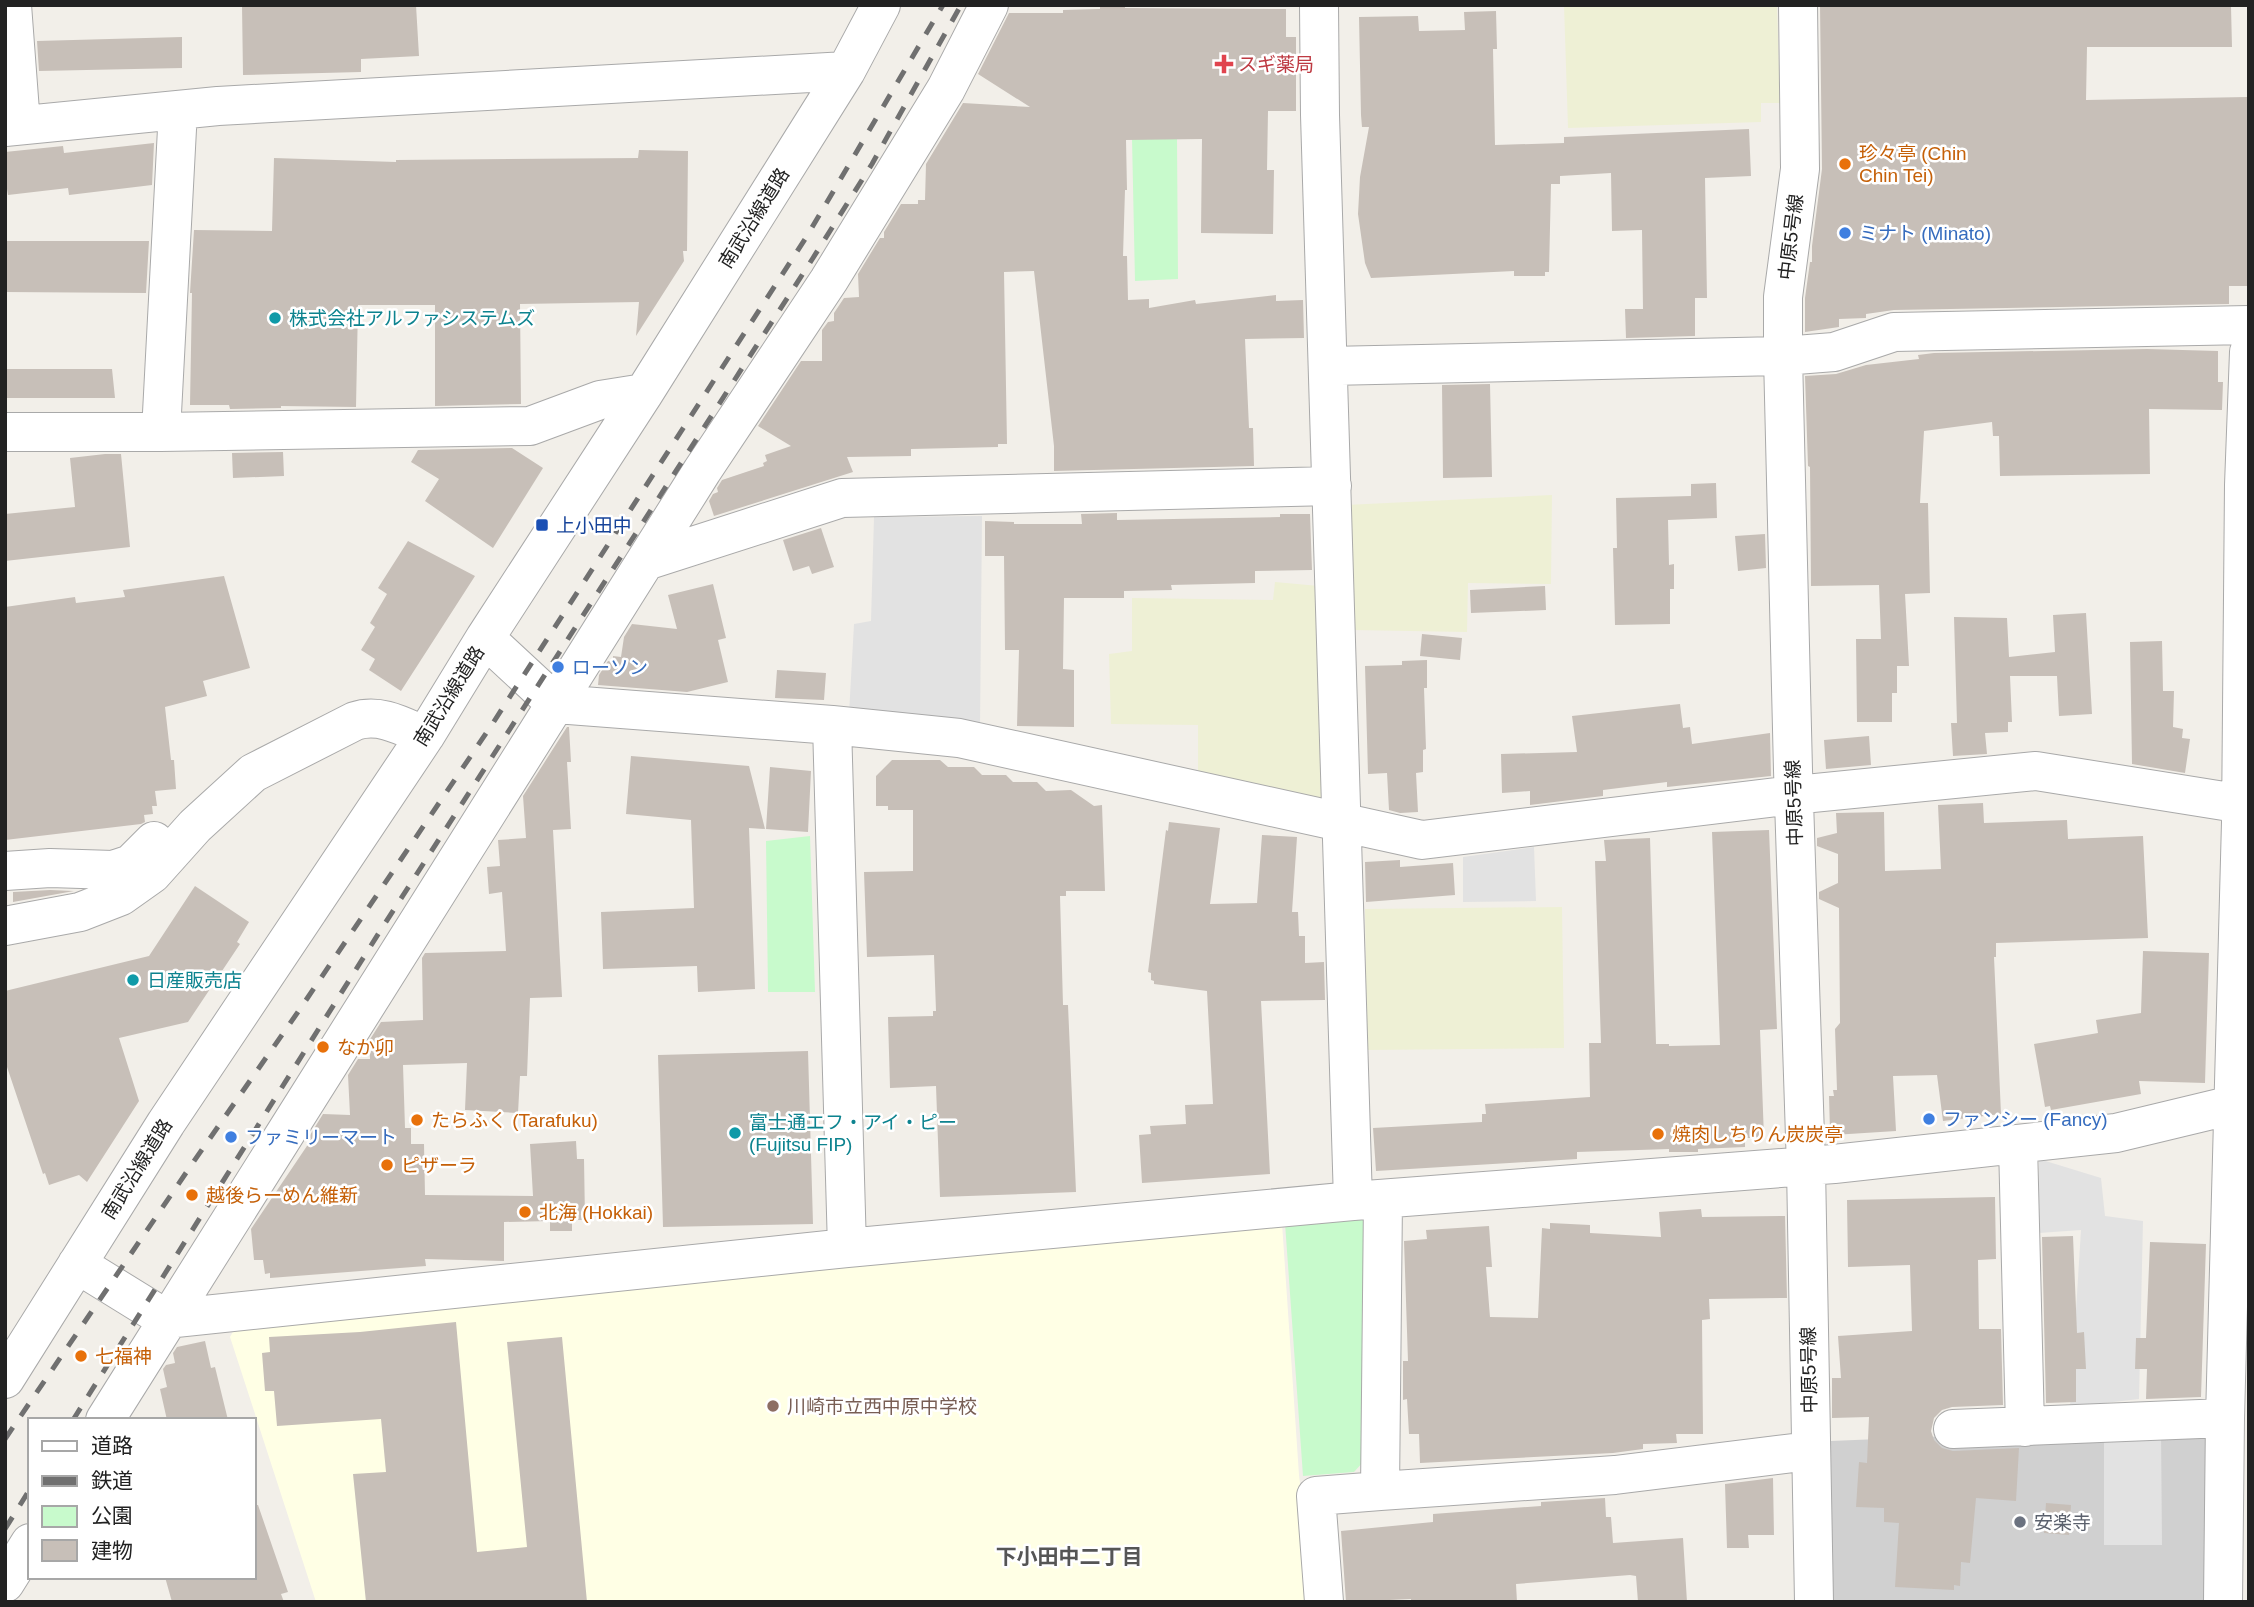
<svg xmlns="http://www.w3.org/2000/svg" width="2254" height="1607" font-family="Arial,'Noto Sans JP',sans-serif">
<rect width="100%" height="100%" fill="#f2efe9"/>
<path fill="#ffffe5" d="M1282 1223 1299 1475 1314 1602H316L230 1337 239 1321Z"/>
<path fill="#d0d0d0" d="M2210 1425 2208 1602H1832L1831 1441Z"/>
<path fill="#eef0d5" d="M1564 5H1777L1780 103H1761V122L1568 128Z
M1552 495 1551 584 1468 583 1467 632 1352 630 1346 505Z
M1275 582 1319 586 1328 803 1198 771V725L1111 724 1109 654 1132 651V598L1273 600Z
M1562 907 1564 1048 1367 1050 1365 909Z"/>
<path fill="#c8facc" d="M1132 138H1177L1178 279 1135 281Z
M810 836 815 992H768L766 841Z
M1360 1217 1370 1227 1365 1460 1354 1472 1303 1476 1285 1223Z"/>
<path fill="#e2e2e2" d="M982 516 980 728 849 714 854 624 871 621 874 517Z
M1534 847 1536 901 1463 902V857Z
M2039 1159 2101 1178 2105 1216 2143 1221 2139 1399 2070 1407 2081 1230 2039 1233Z
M2161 1430 2162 1545H2104V1431Z"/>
<path fill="#c7bfb8" d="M242 5H416L419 56 361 59V72L243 75Z
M1820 5 2231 7 2232 47H2087L2086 100 2247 97 2249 286H2229V304L1894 310 1866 314V318L1839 319V327L1805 332V298L1810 262H1812V246L1822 169Z
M1100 6H1125V8L1286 9V37H1296V111H1268L1267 170H1274L1273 234 1201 233 1202 139 1126 140 1127 190H1125L1123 256H1127L1128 300 1149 299V308L1195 300 1196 304 1276 295V301L1303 300 1304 338 1245 339 1249 428H1253L1254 466 1054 471V446L1034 271 1004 272 1007 444H998V447L911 449V456L847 457 853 472 714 516 709 501 713 494 718 492 717 488 722 480 764 466 763 463 767 461 765 455 791 446 758 426 801 361H822V330L828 322 834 321V313L844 298 859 297 858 274 880 238H884V232L901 204H918V200H925L926 164 963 103 1030 107 978 74 1009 13H1063V10L1100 9Z
M1496 11 1497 49H1493L1495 145 1564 143V137L1749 129 1751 176 1705 178 1707 298H1695V336L1626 338 1625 309H1643L1642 230 1612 231 1611 173 1560 176V184H1551L1549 272H1545V276H1514V271L1371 278 1365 263 1358 214 1360 177 1369 127H1362L1361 115 1359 17 1418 16 1419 31 1465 30 1464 12Z
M182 37V68L39 71 37 41Z
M154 143 152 185 69 195 68 188 8 195 7 189H5V152L63 146 64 153Z
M639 150 688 151 687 251H683L684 261 636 336 639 302 520 304 521 404 435 406V305H358L356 407 281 406V408L230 409 229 405H190L192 293H190L194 230 272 231 274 158 396 162V160L638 158Z
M5 241H149L146 293 5 292Z
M2147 349 2218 351V382H2223L2222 410 2149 409 2150 474 2000 476 1999 436H1993L1992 422 1924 431 1920 503H1928L1930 593 1905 594 1909 666H1897V693H1892V722H1857L1856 639H1881L1879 585 1811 586 1810 467 1808 466 1805 376 1836 374 1866 365 1919 359 1918 355 1934 353Z
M5 369H112L115 398H5Z
M1490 384 1492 477 1443 478 1442 385Z
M512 448 543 468 493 548 425 501 439 479 411 462 418 450Z
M283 452 284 476 233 478 232 453Z
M105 454H121L130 547 5 561V514L75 507 70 458Z
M1716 483 1717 518 1668 520 1669 565 1674 564V589H1670V624L1615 625 1613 548H1617L1616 498 1691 496V484Z
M1117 513V520L1280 517V514H1310L1312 570 1255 571V583L1171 585 1172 590 1124 591V598H1064L1063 669 1074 670V727L1017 726 1019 650H1005L1004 556H985V521L1014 522V524H1082L1081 514Z
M821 528 834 567 812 574 809 566 793 571 783 540Z
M1765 534 1766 568 1738 571 1735 536Z
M408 541 475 576 401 691 369 670 375 659 361 650 375 627 370 623 387 594 378 588Z
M224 576 250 668 203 681 207 696 165 707 171 760H174L176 789 155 791 157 806H152L153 814 144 815 145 822 141 824 5 840V607L75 597 76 603 125 597 123 590Z
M713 584 726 638 718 640 728 682 687 692 598 685 599 675 608 661 613 662V656L621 657 624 637 632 624 677 629 668 595Z
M1545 586 1546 610 1471 613 1470 590Z
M2086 613 2092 714 2059 716 2057 676H2010L2012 722H2008V732L1985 733 1987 754 1953 756 1951 723H1957L1954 617 2007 618 2009 657 2055 652 2053 615Z
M1422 634 1462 638 1460 660 1420 656Z
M2162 641 2163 691H2174L2173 727 2183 729 2182 738 2190 739 2185 773 2132 764 2130 642Z
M1427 660V688H1424L1426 749 1423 750V772L1416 773 1418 812 1400 813 1389 810 1387 773 1368 774 1365 666 1402 665V661Z
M777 670 826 673 824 700 775 698Z
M1680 704 1683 728 1690 727 1692 744 1770 733 1771 776 1667 787V782L1603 790V796L1530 805V791L1502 793 1501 754 1577 752 1572 716Z
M567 727H569L571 762H567L571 829 553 830 562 997 530 998 527 1076H520L518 1113 465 1110 467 1063 403 1065 405 1128H411V1144H424L425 1195 533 1196 530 1144 576 1141 577 1159H584L585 1220H572V1231H550V1221L504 1222V1261L425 1259 426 1266 270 1278V1273L265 1274 263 1260H254L251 1229 311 1140H307L323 1114 350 1115 348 1075 358 1059H370L369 1041 381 1022 423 1020 422 958 425 953 506 951 502 892 489 894 487 867 500 866 498 840 526 838 523 796Z
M1869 736 1871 765 1826 769 1824 740Z
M631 756 749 766 765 829 749 828 755 989 698 992 697 966 603 969 601 912 694 908 691 820 626 814Z
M892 760H940L948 767H974L982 775H1006L1013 782H1037L1046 791 1071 790 1094 806 1102 805 1105 891H1066V896H1060L1063 1005H1068L1076 1192 940 1197 936 1086 890 1088 888 1017 933 1016V1011H936L934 955 867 957 864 872 913 871V810H888V806H876V776Z
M770 767 811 771 808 832 766 829Z
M1983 803 1984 823 2067 820 2068 839 2143 836 2148 938 1996 943V957H1994L2001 1114 1943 1121 1937 1075 1893 1076 1896 1131 1833 1135V1131H1830L1829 1096H1834L1833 1090H1837L1835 1029 1840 1023 1839 908 1819 899V892L1838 883V854L1817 846V838L1837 833 1836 813 1884 812 1885 871 1941 869 1938 805Z
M1169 822 1220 828 1210 904 1257 903 1262 835 1297 837 1292 912H1298L1299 936H1305V963L1324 962 1325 1000 1261 1001 1270 1174 1142 1183 1139 1135 1151 1134 1150 1126 1186 1124 1185 1105 1213 1104 1207 991 1154 984V981L1151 980V973L1148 972 1166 830 1168 831Z
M1769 830 1777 1029 1760 1030 1764 1138H1745V1147L1698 1149V1152H1669V1149L1577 1152V1159L1376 1171 1373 1128 1482 1122V1114H1486L1485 1104 1590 1097 1589 1043H1601L1595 861H1606L1604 840 1650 838 1656 1044H1669V1046L1720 1045 1712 832Z
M1400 860V867L1453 863 1455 895 1366 902 1365 862Z
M195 886 249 922 237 942 240 944 188 1022 119 1038 139 1101 87 1182 79 1175 49 1185 45 1173 43 1174 5 1061V991L149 956Z
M50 890 74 891 13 902V892Z
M2143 951 2209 953 2205 1083 2139 1081 2141 1094 2051 1110 2050 1106 2045 1107 2034 1044 2098 1033 2096 1020 2141 1013Z
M808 1051 813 1224 663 1227 658 1055Z
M1995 1197 1996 1259 1978 1260 1979 1329H2001L2003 1405 1952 1407 1942 1410 1934 1418 1931 1431 1934 1440 1942 1448 1953 1451 2019 1448 2016 1501 1976 1498 1970 1563 1961 1562 1960 1586 1954 1585V1590L1895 1587 1899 1523 1884 1522V1508L1856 1507 1859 1462 1867 1463 1869 1417 1832 1418V1378H1841L1838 1336 1912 1331 1910 1265 1848 1267 1847 1200Z
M1701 1209 1702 1217 1785 1216 1787 1298 1709 1299 1710 1319 1702 1320 1703 1434H1676L1677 1443 1643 1444V1449L1613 1453 1420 1463 1419 1434H1409L1407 1399 1403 1400V1361H1408L1404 1241 1427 1239 1426 1230 1489 1226 1492 1267H1486L1490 1317 1538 1318 1542 1228 1550 1229V1223L1590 1225V1233L1661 1237 1659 1212Z
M2073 1236 2077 1333 2084 1332 2086 1369H2076V1402L2046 1403 2042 1237Z
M2150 1242 2206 1244 2201 1397 2146 1399 2147 1369H2135L2136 1338H2146Z
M456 1322 477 1552 527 1547 507 1342 562 1337 587 1602H366L353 1474 386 1472 381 1419 277 1426 274 1391H265L262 1353 270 1352 269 1337 360 1332Z
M205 1341 211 1368 215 1367 228 1420H167L160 1389 167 1387 163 1369 166 1365 175 1363 173 1353 177 1347Z
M1773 1478 1774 1535H1748L1749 1548H1727L1725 1484Z
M1605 1498 1606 1517H1611L1613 1543 1683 1538 1687 1602H1638L1636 1576 1630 1575 1516 1584 1517 1602H1411V1599L1346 1602 1341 1531 1433 1522V1514L1541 1506V1502Z
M2046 1503 2071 1505 2069 1535 2044 1533Z
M254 1505H258L288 1592 281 1594 284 1602H172L165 1577H254Z"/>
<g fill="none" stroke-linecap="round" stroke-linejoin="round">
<g stroke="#a9a9a9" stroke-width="40">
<path id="minor" d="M12 5 21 125
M1319 5 1320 115 1353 1201
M1798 5 1800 169 1783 297V356L1793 770 1806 1167 1814 1602
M5 127 218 106 846 71
M1329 366 1783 356 1834 352 1894 332 2249 325
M5 432H161L530 426 600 400 644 393
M161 432 178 110
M646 561 842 498 1332 486
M485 638 556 704 832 725 959 738 1422 840 1794 795 2036 771 2249 805
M832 725 847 1248
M5 871 50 868 113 870 131 864 154 841
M5 926 80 912 121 896 152 874 195 826 253 773 355 721C380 713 402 726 425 736
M2018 1144 2025 1427
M77 1264 166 1319 847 1248 1353 1201 1834 1164 2116 1133 2249 1101
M5 1379 166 1123 425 736 485 638 644 393 846 71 881 5
M105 1420 702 471 829 280 946 89 989 5
M1953 1429 2225 1418
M1380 1491 1615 1475 1810 1451
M5 1583 30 1543
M1324 1602 1316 1496 1380 1491 1383 1199
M2223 1602 2225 1418 2241 822 2244 485 2249 352"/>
</g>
<use href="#minor" stroke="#fff" stroke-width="38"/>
<path stroke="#707070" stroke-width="5" stroke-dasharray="14 14" stroke-linecap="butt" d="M73 1420 382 928 813 258 872 164 961 5
M5 1439 192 1164 300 1009 493 723 807 236 943 5
M5 1529 30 1489"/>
</g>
<path fill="#e0444e" stroke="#fff" stroke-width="2.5" d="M1220.5 53.5h7v7h7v7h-7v7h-7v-7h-7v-7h7z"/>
<g fill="#e8710a" stroke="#fff" stroke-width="2.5">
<circle cx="1845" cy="164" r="7"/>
<circle cx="323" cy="1047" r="7"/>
<circle cx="417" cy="1120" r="7"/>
<circle cx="1658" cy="1134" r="7"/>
<circle cx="387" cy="1165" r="7"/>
<circle cx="192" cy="1195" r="7"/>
<circle cx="525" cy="1212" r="7"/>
<circle cx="81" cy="1356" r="7"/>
</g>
<g fill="#3f7fe0" stroke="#fff" stroke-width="2.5">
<circle cx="1845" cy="233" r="7"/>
<circle cx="558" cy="667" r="7"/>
<circle cx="1929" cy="1119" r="7"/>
<circle cx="231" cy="1137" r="7"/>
</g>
<g fill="#0f9aa8" stroke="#fff" stroke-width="2.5">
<circle cx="275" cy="318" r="7"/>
<circle cx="133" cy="980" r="7"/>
<circle cx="735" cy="1133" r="7"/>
</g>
<rect fill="#1a4fb4" stroke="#fff" stroke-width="2.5" x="535" y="518" width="14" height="14" rx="3.5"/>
<circle fill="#8d6e63" stroke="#fff" stroke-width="2.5" cx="773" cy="1406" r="7"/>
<circle fill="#6b7280" stroke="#fff" stroke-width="2.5" cx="2020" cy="1522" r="7"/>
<g text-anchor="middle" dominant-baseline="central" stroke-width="5" stroke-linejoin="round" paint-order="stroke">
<g font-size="19" fill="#be3a42" stroke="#fff" text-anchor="start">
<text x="1238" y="64">スギ薬局</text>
</g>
<g font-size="19" fill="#c56008" stroke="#fff" text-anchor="start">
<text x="1859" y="153">珍々亭 (Chin<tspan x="1859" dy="22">Chin Tei)</tspan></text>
<text x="337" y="1047">なか卯</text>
<text x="431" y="1120">たらふく (Tarafuku)</text>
<text x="1672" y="1134">焼肉しちりん炭炭亭</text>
<text x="401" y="1165">ピザーラ</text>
<text x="206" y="1195">越後らーめん維新</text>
<text x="539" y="1212">北海 (Hokkai)</text>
<text x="95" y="1356">七福神</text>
</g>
<g font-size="19" fill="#222" stroke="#fff">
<text transform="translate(754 218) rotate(-58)">南武沿線道路</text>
<text transform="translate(1791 237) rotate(-83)">中原5号線</text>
<text transform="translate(449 696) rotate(-58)">南武沿線道路</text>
<text transform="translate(1794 803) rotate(-92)">中原5号線</text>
<text transform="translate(137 1169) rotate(-58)">南武沿線道路</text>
<text transform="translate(1809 1370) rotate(-91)">中原5号線</text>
</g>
<g font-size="19" fill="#366cbe" stroke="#fff" text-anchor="start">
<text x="1859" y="233">ミナト (Minato)</text>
<text x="572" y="667">ローソン</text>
<text x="1943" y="1119">ファンシー (Fancy)</text>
<text x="245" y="1137">ファミリーマート</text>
</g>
<g font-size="19" fill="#0d838f" stroke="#fff" text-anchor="start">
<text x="289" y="318">株式会社アルファシステムズ</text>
<text x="147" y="980">日産販売店</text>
<text x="749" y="1122">富士通エフ・アイ・ピー<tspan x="749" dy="22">(Fujitsu FIP)</tspan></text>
</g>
<g font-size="19" fill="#164399" stroke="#fff" text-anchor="start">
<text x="556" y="525">上小田中</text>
</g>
<g font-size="19" fill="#785e54" stroke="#fff" text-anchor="start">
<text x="787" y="1406">川崎市立西中原中学校</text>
</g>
<g font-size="19" fill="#5b616d" stroke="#fff" text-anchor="start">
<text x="2034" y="1522">安楽寺</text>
</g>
<g font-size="21" font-weight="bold" fill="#555" stroke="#fff">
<text x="1069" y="1556">下小田中二丁目</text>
</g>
</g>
<rect width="2254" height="1607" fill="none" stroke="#222222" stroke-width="14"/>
<rect x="28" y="1418" width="228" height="161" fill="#ffffff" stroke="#a7a7a7" stroke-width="2"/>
<rect x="42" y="1441" width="35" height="10" fill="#ffffff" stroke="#a7a7a7" stroke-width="2"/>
<text x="91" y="1453" font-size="21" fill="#222222">道路</text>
<rect x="42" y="1476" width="35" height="10" fill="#707070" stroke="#a7a7a7" stroke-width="2"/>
<text x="91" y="1488" font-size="21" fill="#222222">鉄道</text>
<rect x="42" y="1506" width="35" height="21" fill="#c8facc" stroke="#a7a7a7" stroke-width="2"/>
<text x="91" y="1523" font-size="21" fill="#222222">公園</text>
<rect x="42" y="1540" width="35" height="21" fill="#c7bfb8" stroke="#a7a7a7" stroke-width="2"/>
<text x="91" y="1558" font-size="21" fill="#222222">建物</text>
</svg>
